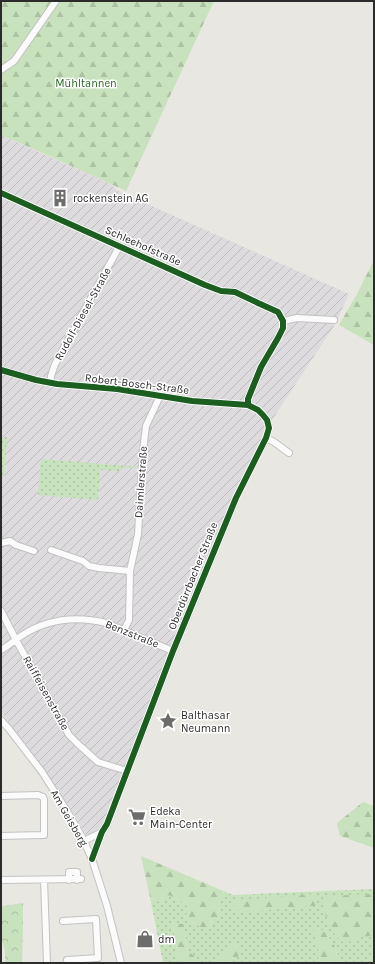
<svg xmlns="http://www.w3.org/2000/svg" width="375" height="964" font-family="Karla,sans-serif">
<defs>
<pattern id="industrial-furrows" width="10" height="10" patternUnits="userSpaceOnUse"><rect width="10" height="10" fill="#dddbdd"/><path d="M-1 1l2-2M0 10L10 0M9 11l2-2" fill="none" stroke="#bebcbe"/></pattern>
<pattern id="grass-dots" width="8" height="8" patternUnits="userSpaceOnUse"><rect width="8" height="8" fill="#c8e2bd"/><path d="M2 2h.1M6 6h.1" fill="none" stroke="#acc2a3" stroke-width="1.8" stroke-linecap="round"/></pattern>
<pattern id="forest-firs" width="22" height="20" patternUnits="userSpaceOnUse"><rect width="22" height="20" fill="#c8e2bd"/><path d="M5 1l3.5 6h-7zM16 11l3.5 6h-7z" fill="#acc2a3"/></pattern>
<pattern id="park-crowns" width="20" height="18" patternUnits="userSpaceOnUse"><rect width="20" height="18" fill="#c8e2bd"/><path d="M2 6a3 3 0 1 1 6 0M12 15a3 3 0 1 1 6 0" fill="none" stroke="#acc2a3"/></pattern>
</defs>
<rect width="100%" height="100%" fill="#e8e7e2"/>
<path fill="url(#industrial-furrows)" d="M1 135 110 184 118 191 349 294 334 326 270 423 235 492 157 688 102 829 89 837 86 835 75 816 35 757 1 712Z"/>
<path fill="url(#grass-dots)" d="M7 437 4 477 1 478V438Z
M41 459 139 467V468H122L120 471 100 470 98 500 38 495Z
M374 889V963H341C340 957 330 938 326 933 323 930 318 929 314 928L318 944V963H203C188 953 186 949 185 932L173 926 179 963H163L150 897 159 902 163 899 165 896 168 895 171 896 189 907 185 919 196 924 206 930 209 929C212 921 211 919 219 917L218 899H221L224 893 221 890 233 895Z"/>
<path fill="url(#forest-firs)" d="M1 1H214L126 191 36 150 1 135Z
M374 260V345L339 325 357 294Z
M363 802 374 806V848L340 836 337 823Z
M141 856 221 890 226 896 225 899H218L219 917 218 920 214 919 212 920 209 929 206 930 196 924 185 919 189 907 171 896C164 894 164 899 159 902L150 897Z
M316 894C317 898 317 901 316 905L313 906 241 912 237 910 233 906 234 900 236 899 241 900Z
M374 894V935C370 936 366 936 362 937 356 939 350 943 344 942 333 939 324 915 324 905 324 902 326 899 327 896Z
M180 924H184C187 946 183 949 203 963H179L173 925Z
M313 928H318L326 933 330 940 334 945 336 952 340 959 341 963H318V944Z
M234 943 238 948 240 953C235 964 226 963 215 963L225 951Z"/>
<path fill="url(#park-crowns)" d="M23 903V920L22 963H5V951L1 936V907L2 906Z"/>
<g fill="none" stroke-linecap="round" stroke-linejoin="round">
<g stroke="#c2c2c2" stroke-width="8">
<path id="minor" d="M1 70 14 61 56 1
M1 193 205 285 221 291 235 292 258 303 278 312 283 321V328L278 338 261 367 248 399V405
M283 321 297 318 334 320
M1 370 36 380 57 384 117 389 192 401 248 405 258 410 263 415 267 420 269 428 266 438 236 498 173 651 107 824 102 832 92 859
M50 383 51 376 55 364 119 247
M266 438 274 442 289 453
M1 543 10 541 16 545 34 551
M51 550 83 561 89 566 99 568 130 571
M1 611 16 640 69 735 78 744 98 762 127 771
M124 630 129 620 130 571 138 534 143 451 146 426 160 396
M1 650C8 646 15 640 21 636 47 619 77 616 106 623L173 651
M1 720 9 729 42 772 67 811 82 837 92 859 107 906 121 963
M1 796 38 795 43 797 44 800V835L1 836
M84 841 102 832
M1 880 81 879
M44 880 47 963
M69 880V872H77V880
M63 921 96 919 98 958 67 960"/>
</g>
<use href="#minor" stroke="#fcfbfb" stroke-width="6"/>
<g stroke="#fff" stroke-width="8">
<path id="cycleway" d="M1 193 205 285 221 291 235 292 258 303 278 312 283 321V328L278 338 261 367 248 399V405
M1 370 36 380 57 384 117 389 192 401 248 405 258 410 263 415 267 420 269 428 266 438 236 498 173 651 107 824 102 832 92 859"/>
</g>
<use href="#cycleway" stroke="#1b5e20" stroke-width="6"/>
</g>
<defs>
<g id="building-bare" transform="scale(1.38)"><path d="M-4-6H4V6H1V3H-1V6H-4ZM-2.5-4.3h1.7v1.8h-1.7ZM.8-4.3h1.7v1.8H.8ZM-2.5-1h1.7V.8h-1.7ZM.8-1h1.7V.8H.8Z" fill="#6d6d6b" stroke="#fff" stroke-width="2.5" paint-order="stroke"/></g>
<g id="sight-bare" transform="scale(1.38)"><path d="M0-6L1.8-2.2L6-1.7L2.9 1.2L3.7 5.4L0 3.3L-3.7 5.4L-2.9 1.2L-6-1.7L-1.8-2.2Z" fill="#6d6d6b" stroke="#fff" stroke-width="2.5" paint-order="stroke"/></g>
<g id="supermarket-bare" transform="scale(1.38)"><path d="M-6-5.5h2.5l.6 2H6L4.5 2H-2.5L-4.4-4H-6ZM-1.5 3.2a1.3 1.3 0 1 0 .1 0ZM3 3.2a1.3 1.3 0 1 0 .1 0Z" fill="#6d6d6b" stroke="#fff" stroke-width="2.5" paint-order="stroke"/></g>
<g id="shop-bare" transform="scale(1.38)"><path d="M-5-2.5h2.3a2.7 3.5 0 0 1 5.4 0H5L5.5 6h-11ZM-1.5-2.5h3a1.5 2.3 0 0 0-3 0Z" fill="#6d6d6b" stroke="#fff" stroke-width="2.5" paint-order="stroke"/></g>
</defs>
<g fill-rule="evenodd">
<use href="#building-bare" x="60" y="198"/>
<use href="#sight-bare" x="168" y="721"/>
<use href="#supermarket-bare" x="137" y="817"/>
<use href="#shop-bare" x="145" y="939"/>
</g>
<g text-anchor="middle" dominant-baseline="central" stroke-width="3" stroke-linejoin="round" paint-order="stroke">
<g font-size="11" fill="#266420" stroke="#fff">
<text x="86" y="83">Mühltannen</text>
</g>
<g font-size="11" fill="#2b2b2b" stroke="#fff" text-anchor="start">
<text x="73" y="198">rockenstein AG</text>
<text x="181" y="715">Balthasar<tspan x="181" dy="13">Neumann</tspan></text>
<text x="150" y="811">Edeka<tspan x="150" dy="13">Main-Center</tspan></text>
<text x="158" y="939">dm</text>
</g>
<g font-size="11" fill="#2b2b2b" stroke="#fff">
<text transform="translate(143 246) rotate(24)">Schleehofstraße</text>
<text transform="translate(83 314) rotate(-61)">Rudolf-Diesel-Straße</text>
<text transform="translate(137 384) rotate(7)">Robert-Bosch-Straße</text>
<text transform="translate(141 482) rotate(-86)">Daimlerstraße</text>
<text transform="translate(193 576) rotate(-68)">Oberdürrbacher Straße</text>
<text transform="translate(132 634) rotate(22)">Benzstraße</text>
<text transform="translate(46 693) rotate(61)">Raiffeisenstraße</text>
<text transform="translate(69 818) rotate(60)">Am Geisberg</text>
</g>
</g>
<rect width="375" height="964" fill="none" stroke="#2b2b2b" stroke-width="4"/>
</svg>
